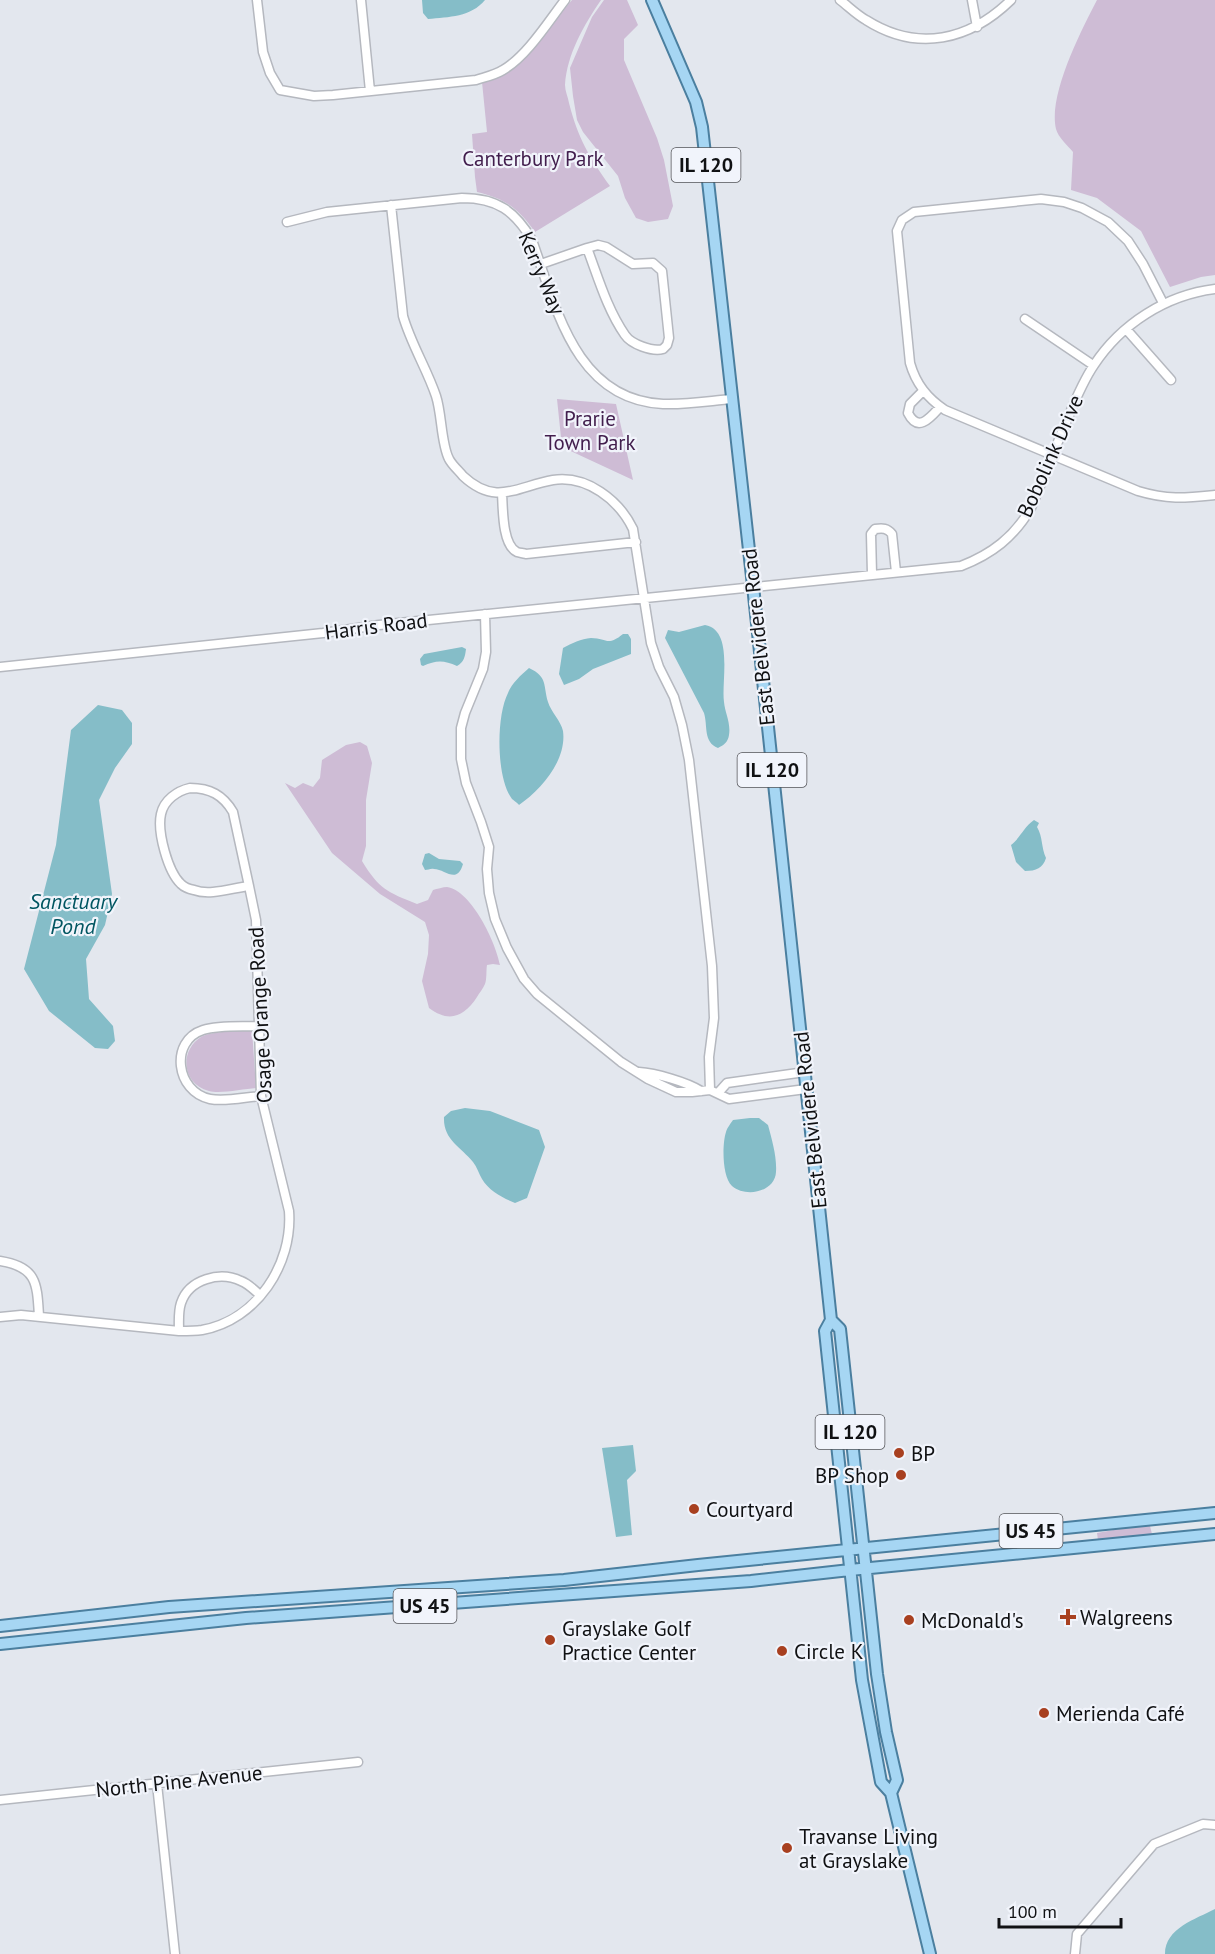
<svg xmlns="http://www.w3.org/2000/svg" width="1215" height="1954" font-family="'PT Sans',sans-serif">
<rect width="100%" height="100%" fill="#e3e7ee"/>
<path fill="#cebcd5" d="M572 0H601C584 25 567 54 565 85 565 91 568 97 569 103 578 138 589 157 610 186L535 232C518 208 506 199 477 192L475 177 472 134 487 132 482 82 504 74 520 62Z
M604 0H627L638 25 624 39V60L657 138 664 160 673 206 668 219 648 222 636 218 625 198 618 176 583 132 577 120 573 96 570 68 592 17Z
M1097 0H1215V275L1201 277 1170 287 1141 231 1097 198 1071 190 1073 152C1068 146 1058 137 1056 129 1048 95 1081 31 1097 0Z
M557 399 616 404 633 480 562 447Z
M360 742 367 746 372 763 366 800V846L362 861C379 889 387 892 417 904L428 900 433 890C437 889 443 887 447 887 472 891 496 943 500 965L493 964 487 965C486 971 487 979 485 984 483 989 479 993 477 997 464 1017 449 1023 429 1008L422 981 428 954 429 935 425 922 380 894 332 853 285 783 295 788 303 783 313 787 320 778 322 760 346 745Z
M252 1030 256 1088C243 1089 220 1094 209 1091 182 1084 179 1051 201 1037 211 1031 240 1031 252 1030Z
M1150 1526 1152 1534 1098 1540 1097 1533 1130 1527Z"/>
<path fill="#85bdc8" d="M422 0H485C471 17 449 17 428 19L423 13Z
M705 625C734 630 721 682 724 702 725 713 731 723 729 735 728 742 724 745 718 748 703 742 708 726 704 713L665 638 668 630 679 632Z
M623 634H628L631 639V654L593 669 579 679 564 685 559 674 563 648C572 643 581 639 591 638 607 638 607 647 623 634Z
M462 647 466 649C465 657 464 662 457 666 444 660 436 660 423 666L421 665 420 659 424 654Z
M529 668C548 677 543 685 548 702 551 712 561 721 563 731 567 760 541 790 519 805 519 804 512 799 512 799 496 778 496 716 508 693 512 683 521 675 529 668Z
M98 705 122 710 132 723V744L115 768 99 800 112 894 105 925 86 959 89 999 113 1026 115 1041 108 1049 95 1048 49 1011 24 969 56 845 71 730Z
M1034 820 1039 823 1037 827C1043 837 1041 847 1046 858 1043 868 1036 871 1025 871L1016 862 1011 845C1020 838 1024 827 1034 820Z
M429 853 439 859 460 861 463 864C457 885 445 869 434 869 431 868 428 870 425 870L422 864 425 854Z
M465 1108 490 1111 539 1130 545 1147 527 1198 515 1203C503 1198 489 1191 482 1179 479 1174 477 1167 473 1162 461 1147 443 1140 444 1117L451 1111Z
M750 1118H759L768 1125C772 1140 777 1157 776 1172 775 1192 746 1198 732 1186 722 1177 722 1144 726 1132 727 1128 731 1123 733 1120Z
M633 1445 636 1471 627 1480 632 1535 616 1537 602 1448Z
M1215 1909V1954H1165C1165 1928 1196 1919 1215 1909Z"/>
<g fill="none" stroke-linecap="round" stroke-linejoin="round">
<g stroke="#b5b8bf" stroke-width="11">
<path id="minor" d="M257 0 263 52 270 73 280 90 314 96 333 95 476 80C485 77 495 75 503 70 527 56 548 22 565 0
M361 0 370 91
M840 0C849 7 857 15 866 20 918 53 970 40 1011 0
M972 0 977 27
M391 205 403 316C411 344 427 369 436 396 442 414 441 444 449 459 452 465 459 471 463 476 496 507 518 486 553 480 587 475 619 500 633 529L651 643 659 667 674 697 682 725 689 760 712 966 714 1018 709 1057 710 1090
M287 222 327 212 462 198C497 198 515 211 532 240 556 307 575 400 663 404 686 405 709 401 732 399
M598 245 606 247 633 264 653 263 662 271 669 338 667 345 663 349C652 352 631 344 625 335 607 309 598 277 587 248Z
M541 264 587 248
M1163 303 1143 264 1128 241 1108 222 1082 208 1064 202 1041 199 914 212 902 220 897 231 910 363C916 384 927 398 945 410L1138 491C1168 500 1185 498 1215 495
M1025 319 1093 365
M1126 329 1171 380
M923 391 910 404 908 413C918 433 930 418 940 407
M502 493C503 508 502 545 517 552 520 553 523 553 526 554L636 542
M872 574 871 534 875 529C883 528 887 528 892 534L896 572
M485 614 486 652 483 669 465 713 461 728V759L466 783 481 822 489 847 487 869 489 893 495 919 507 948 524 979 537 994 621 1062 648 1079 676 1092H692L710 1090 729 1099 806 1089
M0 667 323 633 379 625 961 566C992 554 1014 537 1031 508 1042 481 1053 454 1064 427 1073 406 1081 384 1094 365 1121 324 1166 295 1215 289
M190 788C210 788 223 795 233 812L249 886C232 888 210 896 194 890 189 889 184 887 181 884 168 872 157 832 161 814 164 800 177 791 190 788Z
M259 1026C242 1027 220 1025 203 1030 169 1041 176 1092 210 1099 226 1102 245 1097 261 1096
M639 1072C655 1073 687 1082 701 1091
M718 1093 727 1083 805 1072
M0 1261C37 1267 37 1283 39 1316
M0 1317 21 1315 179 1331C186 1331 195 1331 202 1330 257 1320 293 1264 289 1211L261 1096 256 920 249 886
M179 1331C179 1322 178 1312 181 1303 189 1279 220 1271 241 1281 249 1284 254 1290 260 1295
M157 1784 175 1954
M0 1800 358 1762
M1075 1954 1077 1934 1154 1844 1203 1824 1215 1825"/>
</g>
<g stroke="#4b7f9f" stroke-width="14">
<path id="major" d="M652 0 696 102 702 127 753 586 831 1320 825 1331 862 1680 881 1782 891 1793 930 1954
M831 1320 840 1329 877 1674 886 1732 897 1780 891 1793
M0 1626 169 1607 564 1580 698 1565 1215 1513
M0 1644 246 1618 751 1581 850 1570 1215 1534"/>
</g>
<use href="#minor" stroke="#fff" stroke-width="8"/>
<use href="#major" stroke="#a6d6f3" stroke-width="10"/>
</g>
<g fill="#a84020" stroke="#f1f4fb" stroke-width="2">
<circle cx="899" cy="1453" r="6"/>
<circle cx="901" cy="1475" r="6"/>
<circle cx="694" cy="1509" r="6"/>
<path d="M1065 1608h6v6h6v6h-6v6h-6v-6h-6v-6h6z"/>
<circle cx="909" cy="1620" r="6"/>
<circle cx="550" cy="1640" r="6"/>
<circle cx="782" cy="1651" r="6"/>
<circle cx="1044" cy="1713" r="6"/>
<circle cx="787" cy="1848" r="6"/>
</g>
<g text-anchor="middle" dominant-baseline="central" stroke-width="4.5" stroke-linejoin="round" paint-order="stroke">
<g fill="#f1f4fb" stroke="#545559" stroke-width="1.5">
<rect x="671.5" y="148" width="69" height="34" rx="4.5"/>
<rect x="737.5" y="753" width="69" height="34" rx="4.5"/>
<rect x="815.5" y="1415" width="69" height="34" rx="4.5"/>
<rect x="999.5" y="1514" width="63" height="34" rx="4.5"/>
<rect x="393.5" y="1589" width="63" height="34" rx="4.5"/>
</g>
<g font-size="20" font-weight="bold" fill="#101113">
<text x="706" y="165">IL 120</text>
<text x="772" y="770">IL 120</text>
<text x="850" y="1432">IL 120</text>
<text x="1031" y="1531">US 45</text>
<text x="425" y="1606">US 45</text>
</g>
<g font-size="21" fill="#421e4d" stroke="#f1f4fb">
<text x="533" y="158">Canterbury Park</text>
<text x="590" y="418">Prarie<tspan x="590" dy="24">Town Park</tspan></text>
</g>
<g font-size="21" fill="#101113" stroke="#f1f4fb">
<text transform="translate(542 273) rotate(67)">Kerry Way</text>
<text transform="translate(1050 456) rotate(-66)">Bobolink Drive</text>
<text transform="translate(376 626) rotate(-7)">Harris Road</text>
<text transform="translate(758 637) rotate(-96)">East Belvidere Road</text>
<text transform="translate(260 1015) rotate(-93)">Osage Orange Road</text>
<text transform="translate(810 1120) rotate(-96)">East Belvidere Road</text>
<text transform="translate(179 1781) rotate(-6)">North Pine Avenue</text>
</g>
<g font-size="21" fill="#101113" stroke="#f1f4fb" text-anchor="start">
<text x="911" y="1453">BP</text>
<text x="889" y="1475" text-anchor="end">BP Shop</text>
<text x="706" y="1509">Courtyard</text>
<text x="1080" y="1617">Walgreens</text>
<text x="921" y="1620">McDonald's</text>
<text x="562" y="1628">Grayslake Golf<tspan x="562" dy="24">Practice Center</tspan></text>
<text x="794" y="1651">Circle K</text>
<text x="1056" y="1713">Merienda Café</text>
<text x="799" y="1836">Travanse Living<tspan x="799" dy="24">at Grayslake</tspan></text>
</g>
<g font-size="22" font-style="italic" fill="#015561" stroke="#f1f4fb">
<text x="73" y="901">Sanctuary<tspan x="73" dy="25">Pond</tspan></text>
</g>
</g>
<path d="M999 1918v9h122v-9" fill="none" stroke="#101113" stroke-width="3"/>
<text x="1008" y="1918" font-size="18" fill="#101113" stroke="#f1f4fb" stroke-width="4.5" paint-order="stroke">100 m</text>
</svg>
